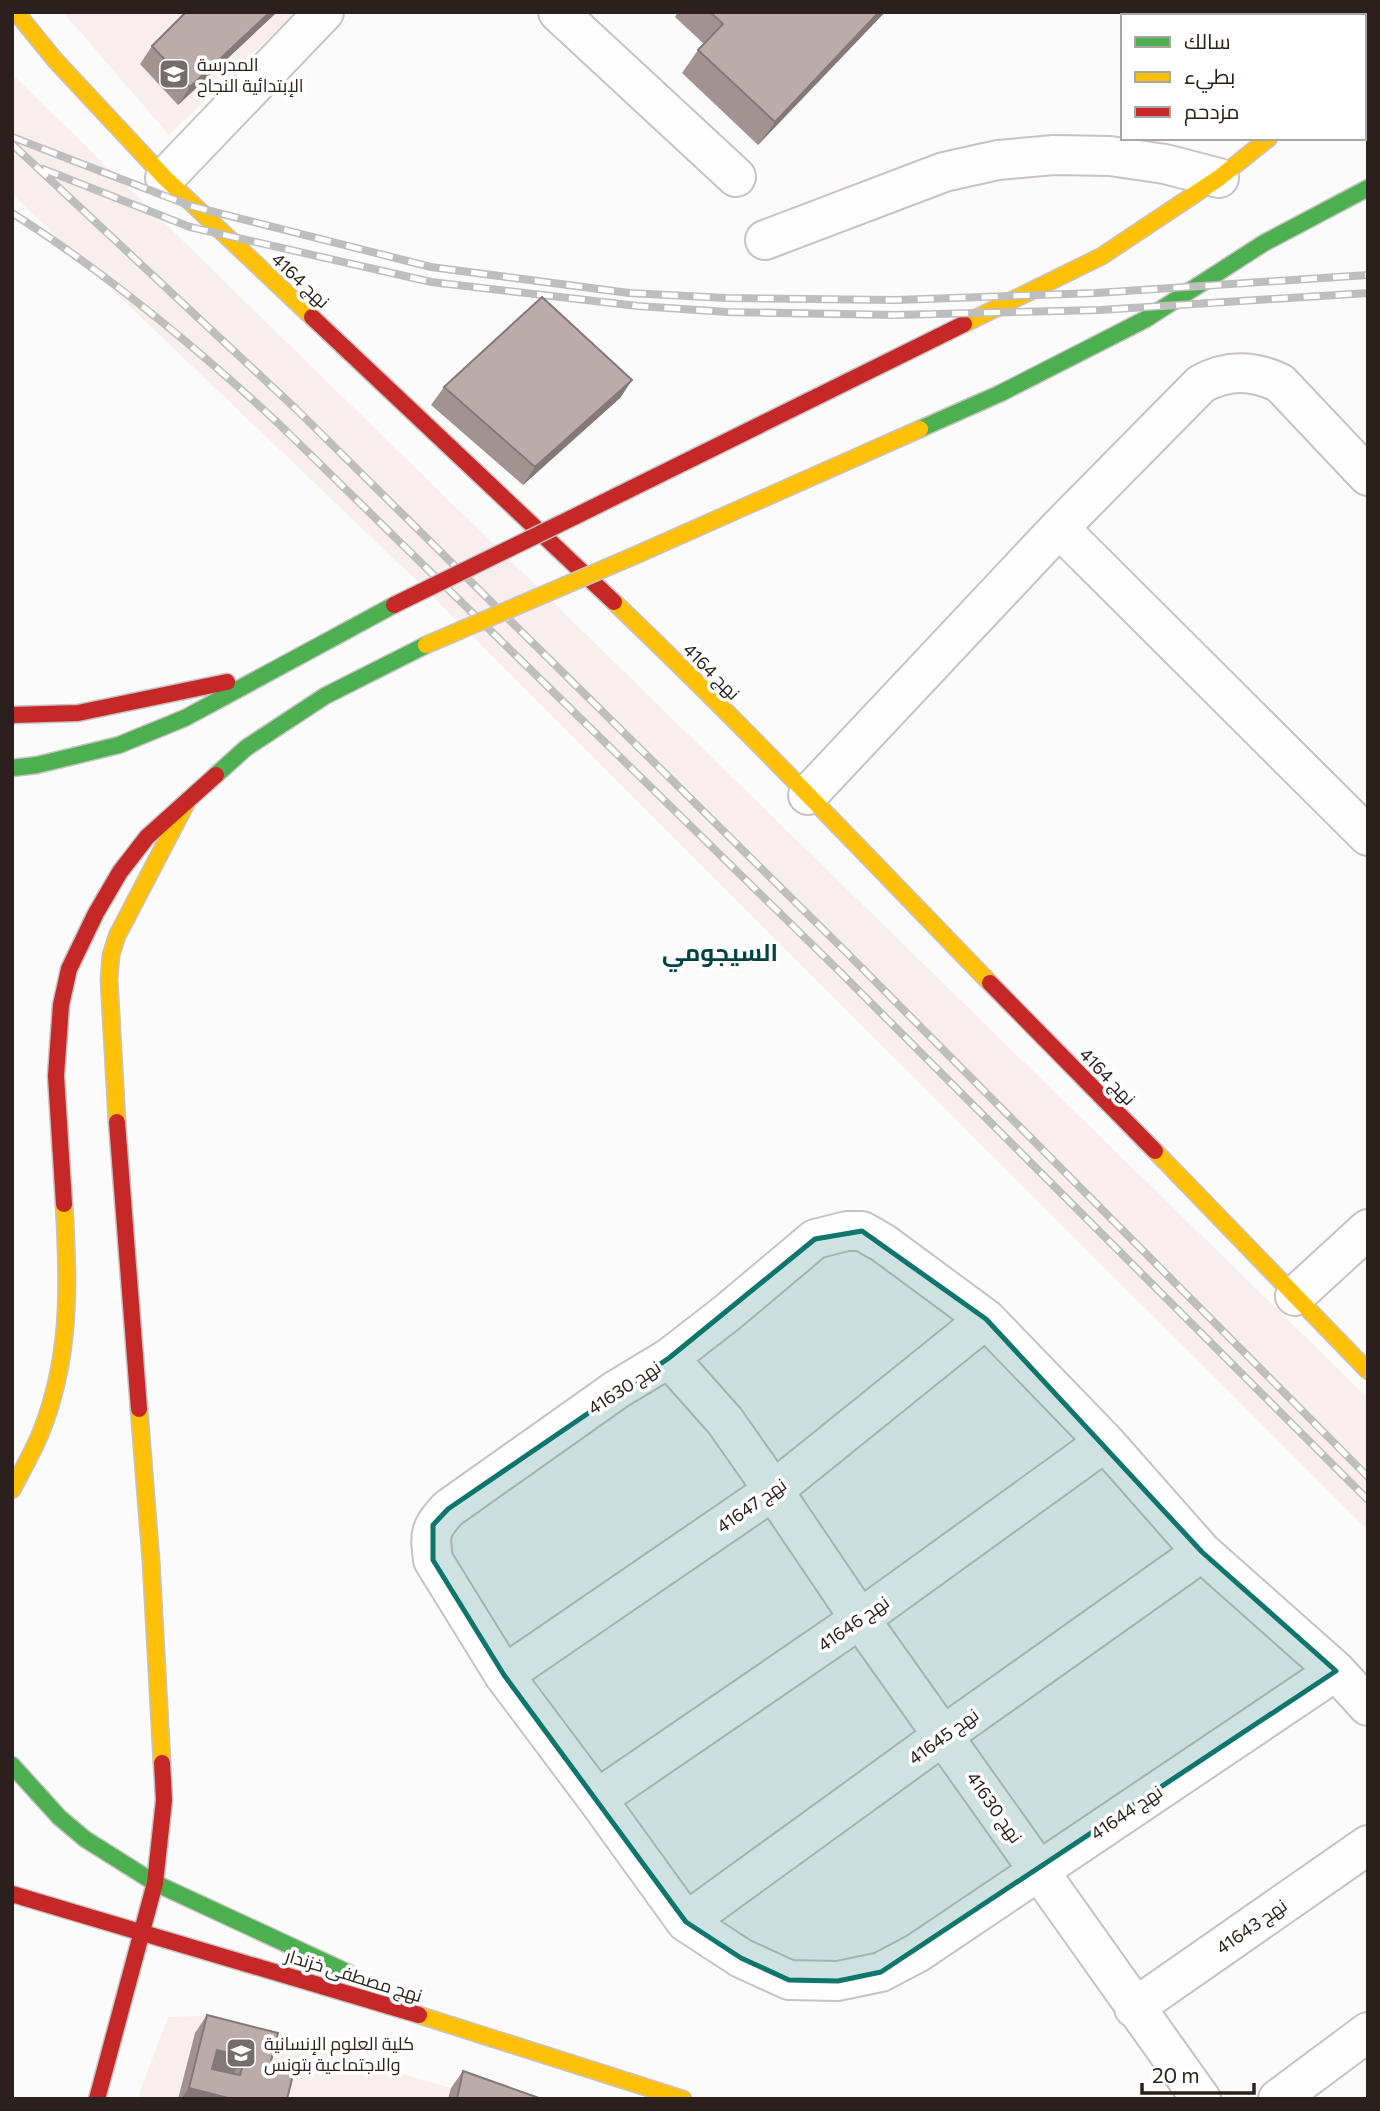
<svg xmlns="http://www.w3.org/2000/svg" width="1380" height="2111" font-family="Commissioner,Cairo,sans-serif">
<rect width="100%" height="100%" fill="#fbfbfb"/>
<path fill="#f8eeed" d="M63 12H296L169 135Z
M12 74 1368 1398V1531L415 579 12 194Z
M202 2016 451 2088 480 2099H137L168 2017Z"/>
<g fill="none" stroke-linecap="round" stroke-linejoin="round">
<g stroke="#c8c2c2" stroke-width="42">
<path id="street" d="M558 12 736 177
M165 178 324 12
M765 240 944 172 998 160 1054 155 1110 156 1165 164 1219 178
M1059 528 1368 836
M808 795 1059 528 1201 384C1228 369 1253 370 1280 383L1368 476
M1295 1296 1368 1229
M669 1358 727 1313 815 1239 847 1231H862L883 1243 986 1319 1105 1442 1202 1552 1336 1671 1368 1706
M504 1675 774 1490 986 1319
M597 1799 860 1619 1105 1442
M686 1922 944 1735 1202 1552
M1134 2008 1368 1845
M1201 2099 860 1619 758 1468 725 1421 669 1358 616 1390 448 1509C429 1530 430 1533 433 1560L504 1675 597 1799 686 1922 741 1958 789 1980 838 1981 881 1972 917 1953 1336 1671
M1278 2099 1368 2032"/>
</g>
<g stroke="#c8c2c2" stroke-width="19">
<path id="fast" d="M920 429 1001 393 1146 319 1264 243 1368 188
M12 768 37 765 119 745 185 718 394 605
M216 775 246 748 325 696 426 645
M12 1765 59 1817 85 1839 155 1883 349 1973"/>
</g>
<g stroke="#c8c2c2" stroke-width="19">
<path id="slow" d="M16 12 55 60 165 178 312 317
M964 324 1102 256 1219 178 1269 138
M636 555 920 429
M614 602C743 725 866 855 990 983
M117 1122 109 979 111 955 117 936 188 800
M1155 1151 1368 1371
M139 1409 151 1561 162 1763
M12 1490C21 1473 31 1455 39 1437 71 1361 69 1285 64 1204
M419 2015 683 2099"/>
</g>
<g stroke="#c8c2c2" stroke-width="19">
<path id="jam" d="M1364 51 1368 47
M312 317 614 602
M580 514 964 324
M12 715 78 713 227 682
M990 983 1155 1151
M117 1122 139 1409
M64 1204 56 1076 61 1005 69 969 96 913 120 872 147 837 216 775
M12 1894 419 2015
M97 2099 155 1883 164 1800 162 1763"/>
</g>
<use href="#street" stroke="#fefefe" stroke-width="38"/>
<use href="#fast" stroke="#4caf50" stroke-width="16"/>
<use href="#slow" stroke="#ffc107" stroke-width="16"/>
<use href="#jam" stroke="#c62828" stroke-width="16"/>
<g stroke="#bfbebe" stroke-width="8">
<path id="rail" d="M12 137 191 206 431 267 629 293 726 298 895 300 1096 293 1368 275
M12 144 296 409 848 954 1368 1477
M43 169 190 227 431 282 638 306 727 312 895 315 1100 310 1368 293
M12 213C108 274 196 347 279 424L838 970 1368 1500"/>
</g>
<use href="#rail" stroke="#fff" stroke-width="5" stroke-dasharray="16" stroke-linecap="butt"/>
<g stroke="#c8c2c2" stroke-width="19" stroke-linecap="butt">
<path id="slow-bridge" d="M426 645 636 555"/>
</g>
<g stroke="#c8c2c2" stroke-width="19" stroke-linecap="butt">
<path id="jam-bridge" d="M394 605 580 514"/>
</g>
<use href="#slow-bridge" stroke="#ffc107" stroke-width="16"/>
<use href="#jam-bridge" stroke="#c62828" stroke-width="16"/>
</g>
<path fill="#a29393" d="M186 12H277L178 105 140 64 152 46Z
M678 12H885L758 145 682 73 698 50 704 44 675 17Z
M632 380 620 398 523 485 431 405 444 387Z
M207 2015 269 2069 287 2099H178L195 2033Z
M463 2071 542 2099H448L451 2088Z"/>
<path fill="#847878" d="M270 12H277L178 105 190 87Z
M879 12H885L758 145 775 122Z
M632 380 620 398 523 485 535 467Z
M217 2050 245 2057 232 2075 205 2068Z
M189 2088 232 2099H181Z"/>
<path fill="#bcabab" stroke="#847878" stroke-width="2" fill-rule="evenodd" d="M186 12H270L190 87 152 46Z
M710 12H879L775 122 698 50 723 24Z
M542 297 632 380 535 467 444 387Z
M207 2015 278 2033 269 2069 293 2075 287 2099H232L189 2088ZM217 2050 245 2057 240 2075 212 2069Z
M463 2071 542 2099H457Z"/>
<path fill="#0f766e" fill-opacity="0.2" stroke="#0f766e" stroke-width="5" stroke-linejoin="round" d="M862 1231 986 1319 1202 1552 1336 1671 881 1972 838 1981 789 1980 741 1958 686 1922 504 1675 433 1560V1525L448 1509 669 1358 815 1239Z"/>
<defs>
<g id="school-square" transform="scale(1.575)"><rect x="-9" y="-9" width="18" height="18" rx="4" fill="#746d6c" stroke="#fff"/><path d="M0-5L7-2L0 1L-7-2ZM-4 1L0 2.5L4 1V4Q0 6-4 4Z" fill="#fff"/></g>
<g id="university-square" transform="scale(1.575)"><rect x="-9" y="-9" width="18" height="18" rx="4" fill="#746d6c" stroke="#fff"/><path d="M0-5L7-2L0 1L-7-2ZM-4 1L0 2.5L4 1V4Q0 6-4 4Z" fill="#fff"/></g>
</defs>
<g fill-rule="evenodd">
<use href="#school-square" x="174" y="74"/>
<use href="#university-square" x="241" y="2053"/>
</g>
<g text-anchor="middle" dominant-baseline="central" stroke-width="7" stroke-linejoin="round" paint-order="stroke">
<g font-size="18" fill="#2c201f" stroke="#fff" text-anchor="start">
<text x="197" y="64">المدرسة<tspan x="197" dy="21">الإبتدائية النجاح</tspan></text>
<text x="264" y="2043">كلية العلوم الإنسانية<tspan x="264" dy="21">والاجتماعية بتونس</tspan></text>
</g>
<g font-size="18" fill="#2c201f" stroke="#fff">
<text transform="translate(301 280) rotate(43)">نهج 4164</text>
<text transform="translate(712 671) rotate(45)">نهج 4164</text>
<text transform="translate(1108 1076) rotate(46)">نهج 4164</text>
<text transform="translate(624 1387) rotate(-33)">نهج 41630</text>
<text transform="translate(751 1505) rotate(-35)">نهج 41647</text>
<text transform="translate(853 1623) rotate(-35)">نهج 41646</text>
<text transform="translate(943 1736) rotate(-36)">نهج 41645</text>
<text transform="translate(995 1807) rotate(55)">نهج 41630</text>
<text transform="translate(1126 1812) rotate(-34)">نهج 41644</text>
<text transform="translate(1251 1926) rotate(-35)">نهج 41643</text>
<text transform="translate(354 1975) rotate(17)">نهج مصطفى خزندار</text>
</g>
<g font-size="24" font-weight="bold" fill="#004346" stroke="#fff">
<text x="720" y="951">السيجومي</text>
</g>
</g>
<rect width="1380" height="2111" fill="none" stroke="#2c201f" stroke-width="28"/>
<rect x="1121" y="14" width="245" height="126" fill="#ffffff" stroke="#aba6a5" stroke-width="2"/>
<rect x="1135" y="37" width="35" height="10" fill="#4caf50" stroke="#aba6a5" stroke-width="2"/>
<text x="1184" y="49" font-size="21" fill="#2c201f">سالك</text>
<rect x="1135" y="72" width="35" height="10" fill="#ffc107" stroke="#aba6a5" stroke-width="2"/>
<text x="1184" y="84" font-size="21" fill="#2c201f">بطيء</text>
<rect x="1135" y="107" width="35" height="10" fill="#c62828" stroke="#aba6a5" stroke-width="2"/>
<text x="1184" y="119" font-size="21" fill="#2c201f">مزدحم</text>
<path d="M1142 2083v10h112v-10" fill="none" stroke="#2c201f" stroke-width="3.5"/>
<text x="1152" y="2083" font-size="21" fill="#2c201f" stroke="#ffffff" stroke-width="5" paint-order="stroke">20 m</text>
</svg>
